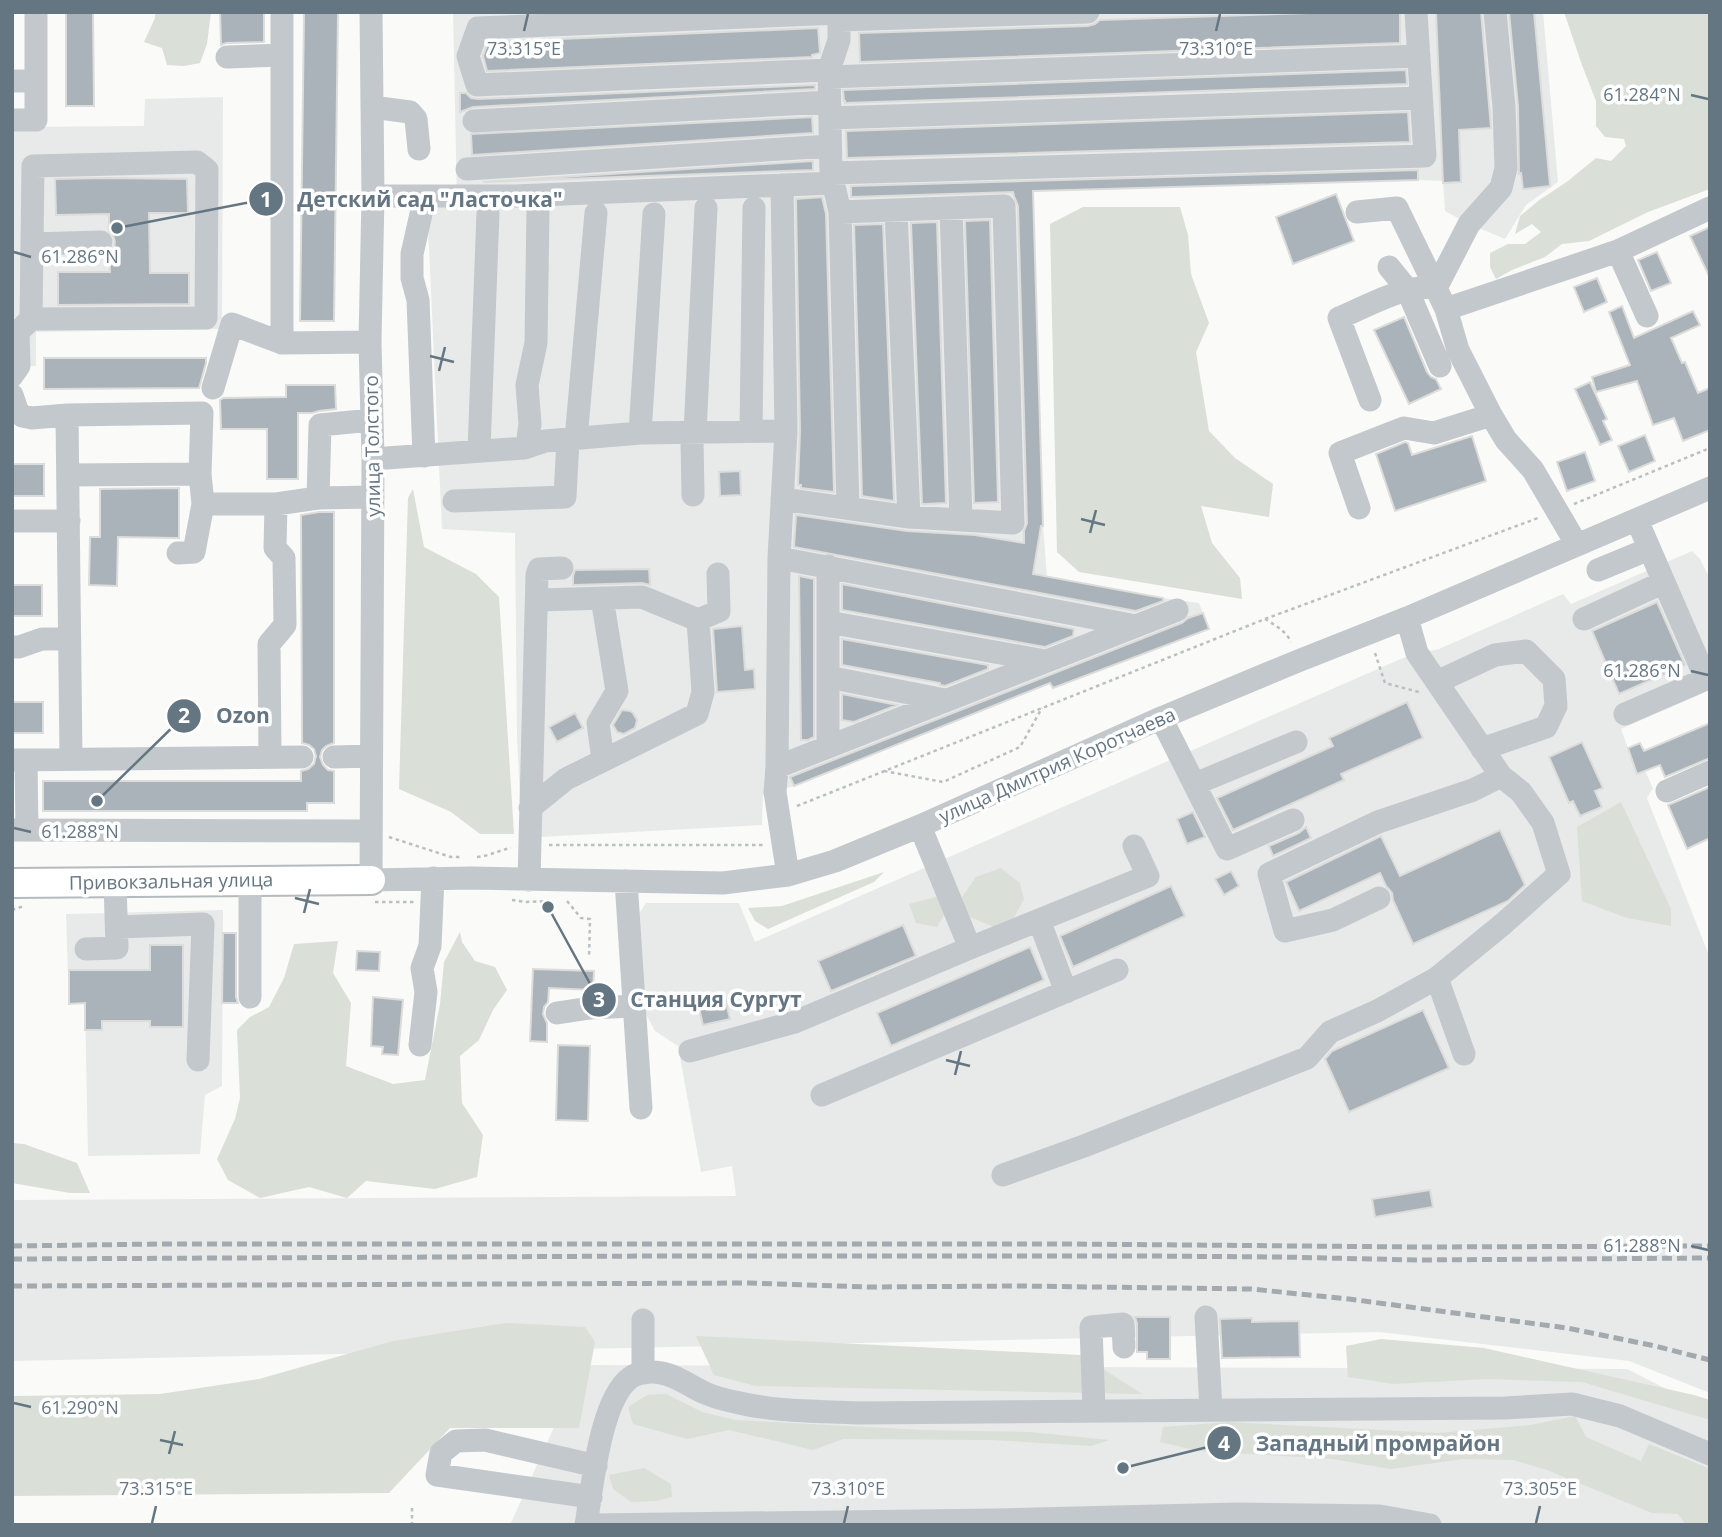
<svg xmlns="http://www.w3.org/2000/svg" width="1722" height="1537" font-family="'Open Sans',sans-serif">
<rect width="100%" height="100%" fill="#fafaf8"/>
<path fill="#e8e9e9" d="M453 12H1543L1558 182 1526 205 1505 239 1469 224 1445 211 1443 181 1418 180 1033 191 1043 526 1047 576 1163 598 1199 603 1209 629 1053 688 1050 683 794 786 763 795 762 825 522 838 517 738 515 533 442 529 427 205 457 202Z
M223 97 222 329 36 332V366H12V127L144 126 145 99Z
M1692 551 1700 559 1710 579V690L1621 729 1637 773 1645 771 1653 788 1647 798 1710 958V1393L1629 1361 1379 1332 12 1361V1200L736 1196 732 1166 701 1172 678 1046 655 1031 646 1014 638 915 646 903H739L755 942 1380 668 1408 656 1439 649 1563 594 1571 604Z
M223 910 222 1086 205 1095 200 1154 88 1156 85 1004H69L66 914Z
M582 1365 1627 1369 1710 1411V1525H510Z"/>
<path fill="#dadfd7" d="M155 12H211L207 44 200 63 184 66 167 65 162 48 144 42 155 18Z
M1564 12H1710V189L1648 212 1589 241 1562 244 1545 257 1512 270 1496 279 1490 267V253L1508 244H1525L1541 232 1532 224 1515 234 1520 216 1538 201 1568 181 1596 158 1611 161 1626 146 1624 139 1605 137 1596 126V101L1582 65Z
M1083 207H1180L1188 235 1191 274 1209 323 1196 352 1209 431 1235 458 1273 484 1269 517 1201 506 1212 543 1240 578 1242 599 1079 572 1057 552 1050 224Z
M413 489 424 547 476 574 499 597 514 834H480L451 812 399 789 408 498Z
M1621 802 1671 909V926L1627 918 1582 901 1577 827Z
M1001 868 1020 883 1024 899 1012 921 994 927 967 916 962 897 976 877Z
M884 872 874 882 768 929 755 921 748 908 782 906Z
M940 896 946 911 937 927 916 923 909 904Z
M460 932 462 942 475 961 495 967 507 990 493 1010 479 1040 460 1056 462 1103 483 1135 477 1177 435 1189 366 1181 347 1198 309 1187 260 1198 228 1180 217 1159 235 1119 240 1098 237 1030 250 1017 269 1007 284 978 294 944 338 941 333 973 351 1003 346 1066 393 1084 425 1080 440 1004 444 962Z
M12 1143 24 1144 77 1163 90 1193H70L12 1183Z
M506 1323 585 1327 595 1342 579 1428H450L389 1493 12 1496V1396L160 1394 259 1379 393 1341Z
M696 1336 1081 1355 1142 1394 756 1386 714 1375Z
M1381 1339 1484 1348 1694 1395 1710 1400V1420L1582 1382 1486 1379 1393 1384 1348 1377 1346 1346Z
M666 1394 702 1412 736 1420 924 1430 1030 1432 1109 1440 1091 1446 992 1440 843 1439 813 1450 729 1430 687 1439 633 1424 628 1407 647 1395Z
M1575 1416 1586 1437 1641 1461 1649 1444 1710 1469V1525H1686L1678 1514 1652 1513 1547 1470 1513 1460 1463 1459 1391 1469 1333 1459 1199 1451 1160 1442 1163 1427 1229 1422 1438 1433 1531 1425Z
M644 1468 671 1484 672 1497 656 1501 631 1502 613 1489 609 1475Z"/>
<path fill="#aab3b9" stroke="#dcdcda" stroke-width="2" d="M66 12H93L94 106H66Z
M220 12H264V42L226 43 221 45Z
M304 12H338L334 321H300Z
M1341 12H1400V43L860 62 859 33 1088 26 1095 24 1100 20Z
M1436 12H1481L1491 128 1459 130 1461 182 1443 183Z
M1509 12H1534L1550 186 1523 189 1521 173 1519 174 1518 106Z
M818 28 820 53 812 55V57L487 71 483 56 488 42Z
M1406 70 1407 84 845 103V101H844L843 90Z
M815 85V89L473 107 460 112V93H466L471 98 478 99Z
M1408 112 1410 142 847 158 846 131Z
M812 117 813 133 472 155 471 134Z
M813 161V170L483 182Z
M1418 170V180L1033 191 1043 526H1041L1033 574 1163 598V601L1136 611 794 547 796 515 907 531 975 535 1024 543V531L1027 523 1018 206 1014 196 1013 192 851 197V186Z
M105 178 187 179 188 213H149L150 273H189V304L58 305V272H110L109 253 114 248 115 242 113 235 109 231V214L56 215 55 179Z
M1336 194 1354 241 1293 264 1276 217Z
M822 197 826 214 834 492 801 488V485H798L800 431 796 199Z
M990 220 998 502 974 503 965 221Z
M937 222 946 503 925 504H922L911 223Z
M883 224 894 501 862 496 854 225Z
M1710 227V278L1690 236Z
M1657 252 1671 283 1651 291 1638 260Z
M1597 278 1607 302 1584 312 1574 287Z
M1622 306 1634 338 1693 311 1700 325 1671 338 1682 363 1685 362 1698 393 1710 388V430L1683 441 1674 418 1653 425 1637 381 1596 392 1592 377 1630 365 1609 312Z
M1404 317 1427 372 1431 377 1436 379 1441 389 1409 404 1374 330Z
M44 358H206V363L199 388 44 389Z
M1590 382 1607 419 1603 421 1612 440 1600 445 1575 389Z
M286 385H335L336 409 319 411 312 413H298V479H267V429H221L220 400 223 398 286 397Z
M1645 435 1655 461 1629 472 1618 446Z
M1472 436 1486 481 1395 511 1376 454 1405 442 1408 443 1412 455Z
M1585 452 1595 481 1567 491 1557 462Z
M12 464H44V496H12Z
M740 471 741 495 720 496 719 472Z
M179 488V538L118 537 117 586 89 585 90 537H100V489Z
M319 512H334V743L326 746 322 750 320 757 323 765 328 770 334 771V803H307V811H43V781H301V771L308 769 314 764 316 756 314 749 309 745 302 743 301 515Z
M649 569 650 585 642 583 573 585V576L575 570Z
M799 576 814 579V737L808 740H801Z
M842 584 1074 629 1073 636 1045 647 842 610Z
M12 585H42V616H12Z
M1657 602 1685 665 1619 694 1592 631Z
M1203 613 1209 629 1053 688 1050 683 794 786 790 777 1182 623 1188 618Z
M742 626 745 670 754 669 755 689 717 692 713 629Z
M842 639 988 665V669L945 686 940 685V683L842 665Z
M842 694 897 705 854 722 842 720Z
M12 702H43V733H12Z
M1407 702 1423 738 1341 774 1344 780 1233 830 1217 798 1333 746 1329 738Z
M622 710 630 711 633 713 637 720 635 728 624 734 617 732 613 725Z
M575 713 583 728 557 742 549 727Z
M1710 723V758L1665 777 1660 765 1637 774 1628 748 1640 743 1644 751Z
M1582 742 1603 788 1595 791 1602 807 1580 816 1573 801 1569 803 1549 757Z
M1710 787V838L1687 849 1668 805Z
M1193 812 1205 837 1187 844 1177 819Z
M1306 827 1311 838 1273 856 1269 846 1299 833Z
M1500 830 1525 885 1508 901 1413 944 1393 900 1392 893 1386 886 1380 873 1299 911 1286 882 1381 836 1400 876Z
M1231 871 1239 886 1224 895 1215 879Z
M1171 886 1185 916 1073 967 1060 936Z
M903 925 916 956 831 991 818 961Z
M223 933H236V997L238 1003H222Z
M150 945H183V1027H150V1021H102V1030H85V1003L69 1004V970H150Z
M1030 947 1044 980 891 1046 877 1013Z
M357 951 380 952 379 971 356 970Z
M533 969 594 971 593 990 549 988 548 1002 544 1007 543 1014 547 1023V1042L530 1041Z
M724 994 730 1019 703 1025 697 1000Z
M373 997 403 1000 398 1055 382 1054 383 1047 371 1046Z
M1423 1010 1449 1068 1349 1112 1325 1059 1332 1051Z
M558 1045 590 1046 588 1121 556 1120Z
M1430 1190 1433 1207 1375 1217 1372 1199Z
M1135 1317H1170V1359H1147V1352H1137V1323Z
M1252 1318V1322L1299 1321 1300 1357 1222 1358 1220 1319Z"/>
<g fill="none" stroke-linecap="round" stroke-linejoin="round">
<g stroke="#b5babe" stroke-width="32">
<path id="major" d="M12 883 371 880"/>
</g>
<path stroke="#bbbfc2" stroke-width="2.5" stroke-dasharray="3.5 3.5" stroke-linecap="butt" d="M1574 504 1710 448
M1265 619C1275 625 1286 631 1291 642
M1375 653 1385 683 1419 692
M884 771 943 782 1020 747 1042 708
M797 806 1265 619 1538 518
M389 837 451 857H460
M549 845H763
M477 857C490 856 499 850 511 848
M512 900 525 902 551 901
M567 901 581 918 590 919 589 958
M375 902H414
M12 910 24 906
M412 1508V1525"/>
<path stroke="#c3c8cc" stroke-width="23" d="M282 12V343
M371 12 373 196 370 342 373 459 371 880 471 878 723 883 788 875 835 861 920 826 1161 718 1298 661 1407 618 1710 488
M839 20 1088 12
M227 57 282 55
M829 70 477 85 468 56 478 28 839 13V40L829 70 831 173 840 212 848 508
M829 77 1419 56
M12 81H36
M372 107 410 112 416 119 419 149
M830 118 1421 98
M12 120H36V12
M474 121 829 102
M467 169 830 146
M831 173 1425 156 1416 12
M782 185 786 431 779 558 777 767 775 792 788 875
M373 196H515L833 183
M951 208 961 520
M896 210 909 517
M1357 212 1397 208 1446 309 1458 350 1491 415 1506 440 1533 470 1577 545
M421 214 412 254V278L418 300 424 456
M32 244 101 242
M1618 251 1647 316
M1389 267 1407 289 1440 366
M1446 309 1618 251 1710 208
M12 376 19 366 18 332 31 319 33 166 197 162 207 170 206 318 31 319
M213 388 232 324 282 343 370 342
M12 395 17 410 22 416 32 418 67 415 202 413 200 474 203 504H276L318 498 373 497
M1370 400 1339 318C1368 306 1404 284 1436 288L1469 224 1501 188 1506 168 1504 107 1495 12
M67 415 71 759
M751 431 754 208
M640 433 654 214
M576 439 596 213
M527 447 530 424 527 385 536 343 538 210
M479 450 488 213
M373 459 524 448 545 441 640 433 786 431
M68 475 200 474
M693 495 692 440 695 432 706 208
M318 498 320 425 372 420
M782 499 909 517 1013 523 1004 206 840 212
M454 501 565 497 568 440
M1359 508 1340 453 1404 428 1434 433 1491 415
M12 521H69
M178 553 194 552 203 504
M779 558 1136 626
M828 566V747
M1598 570 1649 549
M602 598 617 691 598 723 603 760
M1584 619 1664 582
M698 620 719 611 718 574
M828 622 1045 661
M12 647H19L42 639H69
M828 677 945 700
M1437 682 1495 655 1526 651 1554 679 1556 706 1546 727 1482 749
M1625 714 1706 679 1637 520
M1161 718 1227 849 1293 820
M270 757 269 644 285 625 284 558 275 548 276 504
M334 757 371 756
M12 760 302 757
M26 761 27 830
M777 767 1177 610
M1195 784 1296 742
M1667 791 1710 772
M530 808 566 779 697 714 703 692 698 620 642 597 538 600
M920 826 970 948
M12 830 371 831
M250 880V997
M529 880 537 575 539 569 562 568
M626 881 641 1108
M1379 898 1333 920 1285 931 1269 874 1378 822 1473 790 1501 776
M1039 920 1066 992
M117 927 203 924 198 1060
M86 949 117 948 115 882
M1437 978 1464 1054
M557 1013 590 1008 634 1006
M420 1045 426 992 422 968 430 946 433 878
M690 1051 795 1022 970 948 1148 876 1134 846
M822 1095 1117 970
M1003 1175 1084 1146 1307 1058 1330 1032 1377 1011 1437 978 1503 924 1559 874 1543 823 1521 792 1501 776 1417 653 1407 618
M1206 1317 1211 1410
M643 1320V1373
M1094 1410 1091 1327 1123 1324 1124 1347
M591 1497 437 1475 441 1453 456 1441 485 1440 596 1466
M586 1525C592 1489 600 1400 630 1378 637 1372 652 1371 661 1373 676 1375 691 1387 705 1393 714 1397 725 1400 735 1402 775 1412 818 1411 858 1413L1505 1408 1572 1404 1620 1416 1710 1454
M592 1525 994 1520 1236 1514 1380 1516 1430 1525"/>
<use href="#major" stroke="#fff" stroke-width="28"/>
<path stroke="#a2aab0" stroke-width="5" stroke-dasharray="10 5" stroke-linecap="butt" d="M12 1246 159 1244H1067L1418 1247 1710 1246
M12 1259 660 1256H1147L1280 1257 1418 1260 1710 1258
M12 1286 749 1283 867 1287 1019 1286 1251 1289 1349 1299 1567 1328 1655 1346 1710 1360"/>
</g>
<path fill="none" stroke="#657683" stroke-width="2.5" d="M524 31 528 14M1216 31 1220 14M1691 95 1708 99M14 252 31 257M430 356 454 362M439 371 445 347M1081 519 1105 525M1090 533 1096 510M1691 671 1708 675M14 828 31 832M295 898 319 904M304 913 310 889M946 1060 970 1066M955 1075 961 1051M1691 1246 1708 1250M14 1403 31 1407M160 1440 183 1445M169 1454 175 1431M152 1523 156 1506M844 1523 848 1506M1536 1523 1540 1506"/>
<g text-anchor="middle" dominant-baseline="central" stroke-width="7" stroke-linejoin="round" paint-order="stroke">
<g font-size="19" fill="#657683" stroke="#fff">
<text transform="translate(372 446) rotate(-91)">улица Толстого</text>
<text transform="translate(1057 765) rotate(-24)">улица Дмитрия Коротчаева</text>
<text transform="translate(171 881) rotate(-1)">Привокзальная улица</text>
</g>
</g>
<g font-size="18" text-anchor="middle" fill="#657683" stroke="#fff" stroke-width="7" stroke-linejoin="round" paint-order="stroke">
<text x="524" y="55">73.315°E</text>
<text x="1216" y="55">73.310°E</text>
<text x="1642" y="101">61.284°N</text>
<text x="80" y="263">61.286°N</text>
<text x="1642" y="677">61.286°N</text>
<text x="80" y="838">61.288°N</text>
<text x="1642" y="1252">61.288°N</text>
<text x="80" y="1414">61.290°N</text>
<text x="156" y="1495">73.315°E</text>
<text x="848" y="1495">73.310°E</text>
<text x="1540" y="1495">73.305°E</text>
</g>
<path fill="none" stroke="#657683" stroke-width="2.5" d="M117 228L266 199M97 801L184 716M548 907L599 1000M1123 1468L1224 1443"/>
<g fill="#657683" stroke="#fff" stroke-width="2.5">
<circle cx="117" cy="228" r="7"/>
<circle cx="97" cy="801" r="7"/>
<circle cx="548" cy="907" r="7"/>
<circle cx="1123" cy="1468" r="7"/>
<circle cx="266" cy="199" r="18"/>
<circle cx="184" cy="716" r="18"/>
<circle cx="599" cy="1000" r="18"/>
<circle cx="1224" cy="1443" r="18"/>
</g>
<g font-size="21" text-anchor="middle" font-weight="bold" fill="#fff">
<text x="266" y="207">1</text>
<text x="184" y="723">2</text>
<text x="599" y="1007">3</text>
<text x="1224" y="1451">4</text>
</g>
<g font-size="21" text-anchor="middle" font-weight="bold" fill="#657683" stroke="#fff" stroke-width="7" stroke-linejoin="round" paint-order="stroke">
<text x="430" y="207">Детский сад "Ласточка"</text>
<text x="243" y="723">Ozon</text>
<text x="716" y="1007">Станция Сургут</text>
<text x="1378" y="1451">Западный промрайон</text>
</g>
<rect width="1722" height="1537" fill="none" stroke="#657683" stroke-width="28"/>
</svg>
